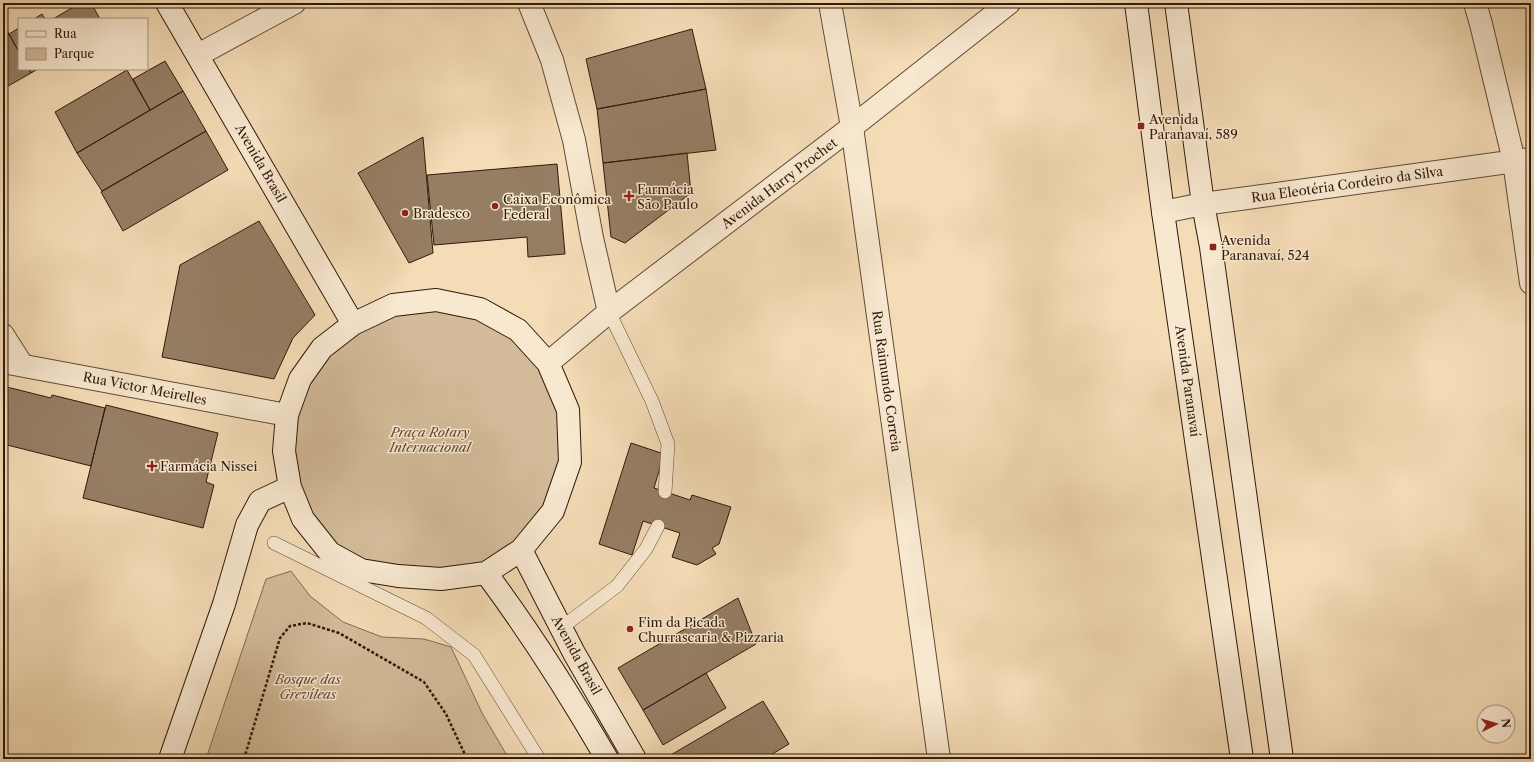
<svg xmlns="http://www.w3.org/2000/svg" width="1534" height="762" font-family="'Libre Caslon Text',serif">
<rect width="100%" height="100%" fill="#f4dcb6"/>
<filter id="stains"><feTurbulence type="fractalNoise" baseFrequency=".005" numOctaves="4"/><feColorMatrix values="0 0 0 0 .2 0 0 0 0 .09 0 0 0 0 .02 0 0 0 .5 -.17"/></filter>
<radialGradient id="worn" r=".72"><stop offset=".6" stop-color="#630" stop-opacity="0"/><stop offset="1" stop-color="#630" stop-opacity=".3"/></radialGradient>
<path fill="#d3bb99" stroke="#826a52" d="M436 300 518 330 568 410 553 511 486 573 361 570 303 519 287 415 353 324Z
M291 571 310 596 343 622 382 637 424 639 451 647 482 713 509 759H206L266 579Z"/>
<path fill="#967e64" stroke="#30190b" d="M80 3H91L100 19H53Z
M42 14 45 19H34Z
M3 23 9 34 3 38Z
M19 28V52L9 34Z
M692 29 706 89 597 109 586 59Z
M9 34 19 52V69H29L31 73 3 89V38Z
M165 61 183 91 150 110 133 79Z
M29 69H38L31 73Z
M127 70 150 110 77 153 55 112Z
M706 89 716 150 603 163 597 109Z
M183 91 206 131 102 191 77 153Z
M206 131 228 170 123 231 101 192Z
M423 137 433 253 409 263 358 173Z
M687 153 691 193 625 243 611 237 603 163Z
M557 164 565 254 528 257 527 237 434 245 427 175Z
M259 221 315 315 293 338 274 379 162 357 180 265Z
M3 386 51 398 52 395 105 408 91 466 3 444Z
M106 405 218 433 206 482 214 485 203 528 83 498Z
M631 443 664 454 654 488 690 500 692 495 731 507 719 544 712 548 716 554 697 565 672 557 680 533 643 521 632 555 599 544Z
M738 598 756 644 643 710 618 668Z
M706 673 726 708 663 745 643 710Z
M763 701 789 744 764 759H671L669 756Z"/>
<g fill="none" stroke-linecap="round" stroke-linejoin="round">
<g stroke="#614a36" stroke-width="14">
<path id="service" d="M609 312 652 401 668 444 665 492
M274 543 426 618 474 655 539 759
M561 628 617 586 646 549 658 526"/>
</g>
<g stroke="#614a36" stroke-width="24">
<path id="minor" d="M529 3 552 60 574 140 592 238 609 312
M830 3 852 127 939 759
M1475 3 1481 24 1514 161 1531 283
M198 55 294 3
M1163 212 1203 204 1531 159
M3 335 22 365
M3 362 287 415"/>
</g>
<g stroke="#614a36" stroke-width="24">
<path id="tertiary" d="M548 363 609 312 852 127 1009 3"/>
</g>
<g stroke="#30190b" stroke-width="24">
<path id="secondary" d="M167 3 353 324
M1136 3 1163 212 1242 759
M1176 3 1203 204 1211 247 1282 759
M436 300 480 309 518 330 548 363 568 410 570 462 553 511 521 550 486 573 441 579 398 576 361 570 330 553 303 519 290 487 284 451 287 415 300 379 322 348 353 324 393 305Z
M521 550 574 653 635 759
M486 573C530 632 570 695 607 759
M170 759 224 604 247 525 260 501 290 487"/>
</g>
<path stroke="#30190b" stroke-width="2.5" stroke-dasharray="3 2" stroke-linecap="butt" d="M244 759 280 638 290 626 307 623 339 633 424 682 446 714 467 759"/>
<use href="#service" stroke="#f8e8d0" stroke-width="13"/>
<use href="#minor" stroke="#f8e8d0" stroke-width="22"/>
<use href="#tertiary" stroke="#f8e8d0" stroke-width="22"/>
<use href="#secondary" stroke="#f8e8d0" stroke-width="22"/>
</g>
<g fill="#8f2418" stroke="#f8e8d0" stroke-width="1.5">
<rect x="1137" y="122" width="8" height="8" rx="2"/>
<path d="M627 190h4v4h4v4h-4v4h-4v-4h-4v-4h4z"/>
<circle cx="495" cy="206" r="4"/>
<circle cx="405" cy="213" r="4"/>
<rect x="1209" y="243" width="8" height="8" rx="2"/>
<path d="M150 460h4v4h4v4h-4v4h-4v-4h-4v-4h4z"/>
<circle cx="630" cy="629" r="4"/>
</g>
<g text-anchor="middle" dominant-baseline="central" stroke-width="3" stroke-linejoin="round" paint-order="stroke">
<g font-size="13" fill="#30190b" stroke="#f8e8d0" text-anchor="start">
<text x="1149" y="119">Avenida<tspan x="1149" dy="15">Paranavaí, 589</tspan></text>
<text x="637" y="189">Farmácia<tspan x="637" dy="15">São Paulo</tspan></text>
<text x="503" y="199">Caixa Econômica<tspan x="503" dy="15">Federal</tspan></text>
<text x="413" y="213">Bradesco</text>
<text x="1221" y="240">Avenida<tspan x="1221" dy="15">Paranavaí, 524</tspan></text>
<text x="160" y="466">Farmácia Nissei</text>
<text x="638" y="622">Fim da Picada<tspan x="638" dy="15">Churrascaria &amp; Pizzaria</tspan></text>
</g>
<g font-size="13" fill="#30190b" stroke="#f8e8d0">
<text transform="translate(261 163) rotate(60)">Avenida Brasil</text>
<text transform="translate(779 183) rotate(-37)">Avenida Harry Prochet</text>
<text transform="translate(1347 184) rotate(-8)">Rua Eleotéria Cordeiro da Silva</text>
<text transform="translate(887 381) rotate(82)">Rua Raimundo Correia</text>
<text transform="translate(1188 381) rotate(82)">Avenida Paranavaí</text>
<text transform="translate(145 388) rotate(11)">Rua Victor Meirelles</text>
<text transform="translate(577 655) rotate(61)">Avenida Brasil</text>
</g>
<g font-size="13" font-style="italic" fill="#614a36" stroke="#f8e8d0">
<text x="430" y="432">Praça Rotary<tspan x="430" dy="15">Internacional</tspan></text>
<text x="308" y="679">Bosque das<tspan x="308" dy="15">Grevíleas</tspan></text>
</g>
</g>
<rect width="1534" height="762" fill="none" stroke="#f4dcb6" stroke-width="16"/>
<rect x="4" y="4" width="1526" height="754" fill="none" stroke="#30190b" stroke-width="2"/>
<rect x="8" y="8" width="1518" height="746" fill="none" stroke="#30190b"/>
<rect x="18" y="18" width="130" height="52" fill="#f8e8d0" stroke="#a89581"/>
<rect x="26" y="31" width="20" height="6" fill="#f8e8d0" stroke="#a89581"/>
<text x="54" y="38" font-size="12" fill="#30190b">Rua</text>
<rect x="26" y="48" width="20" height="12" fill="#d3bb99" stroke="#a89581"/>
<text x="54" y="58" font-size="12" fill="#30190b">Parque</text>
<g transform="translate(1496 724) rotate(85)"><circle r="19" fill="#f8e8d0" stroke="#a89581"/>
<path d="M0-3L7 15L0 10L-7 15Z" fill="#8f2418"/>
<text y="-6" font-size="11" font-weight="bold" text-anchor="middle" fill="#30190b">N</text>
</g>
<rect width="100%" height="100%" filter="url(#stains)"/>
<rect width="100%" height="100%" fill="url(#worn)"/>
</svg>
